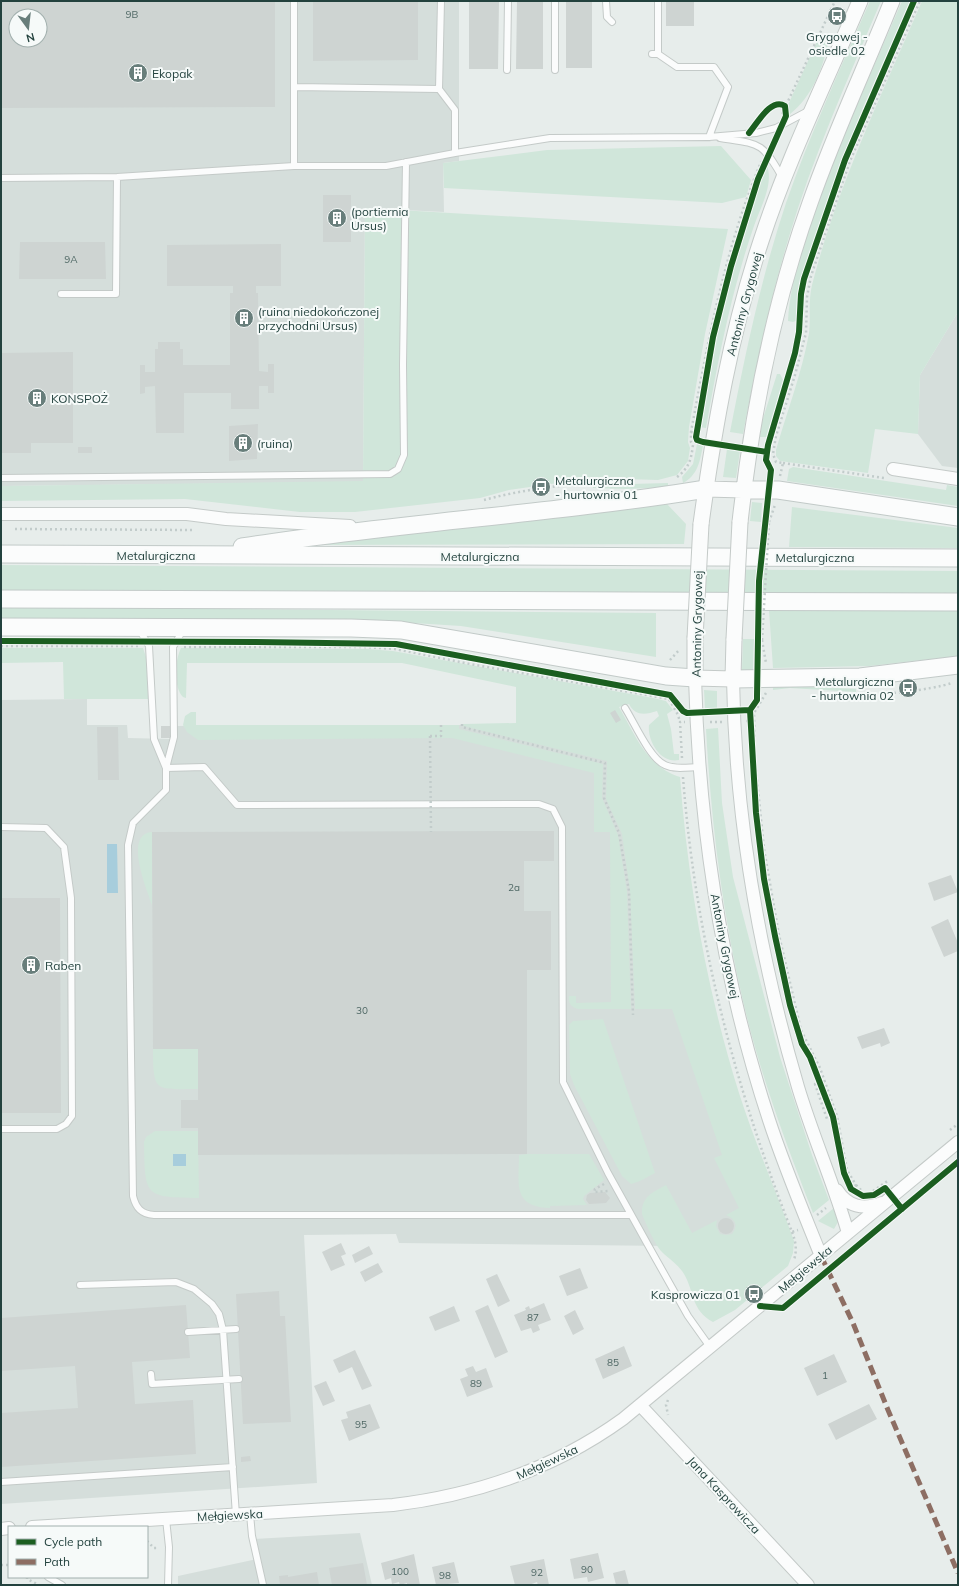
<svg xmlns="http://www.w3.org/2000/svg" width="959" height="1586" font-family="Mulish,sans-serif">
<rect width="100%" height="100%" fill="#e7edeb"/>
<path fill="#d5dedb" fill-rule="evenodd" d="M1 1H459V161L443 163 444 212 365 208 363 482 1 486ZM16 16H40V40H16Z
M958 312V468L942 466 918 434 920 375Z
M87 699V725H127L128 738 171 739V726L466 725 609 760 648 884 769 1247 399 1243 396 1234 304 1235 317 1483 1 1504V700Z
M360 1533 372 1585H178V1576L257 1559 252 1539Z"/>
<path fill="#d0e6da" d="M870 1H881C848 79 812 158 788 240 769 304 755 369 743 434L730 432C745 355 761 278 786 203 810 134 841 67 870 1Z
M902 1H910L862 110 829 195 802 276 798 296V320L793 322 788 321C790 280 805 240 819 201 843 133 874 67 902 1Z
M922 1H958V312L920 375 918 434 875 429 868 473 780 461 776 456V450C787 411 802 373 809 333 811 318 808 301 812 285 837 187 882 94 922 1Z
M825 37 829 39C823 68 813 96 789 115L788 105 818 39Z
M721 146 751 180 746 197 722 203 444 188 443 163 547 150Z
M767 165C774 185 760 208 754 226 731 292 718 360 706 428L699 427 712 358 732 269 734 266 760 179Z
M365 208 728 229 705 334 689 427 688 442 690 448 688 461 677 475 658 480 593 478 509 490 480 498 355 512H300L185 499 1 501V486L363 481Z
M777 374H780L784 382 767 437H760L761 425Z
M697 444 703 445C700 461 698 475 683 483L682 477 693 464Z
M727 449 740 451 736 478 723 477Z
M793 467 946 490 947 485 958 487V506L787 481 789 469Z
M668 483V487L627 489 593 488V485Z
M752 502 762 503 761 522 750 521Z
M667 504 686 524 684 544 291 545Z
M792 507 958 528V548L789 547Z
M1 565 958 571V594L1 592Z
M1 607 656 613V657L461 626 366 620 1 618Z
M769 610 958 611V656L869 666 773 668Z
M743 639H754L753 670H742Z
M1 648H143L147 660 148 699H64L63 662 1 663Z
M181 648 367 649 393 651 653 698 666 701 673 710 667 714 671 729 674 754H679V760C661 764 647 741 649 725L659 716 657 711C645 715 635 716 629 704L619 707C636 736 646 766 680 777 688 884 707 991 739 1093 755 1143 776 1191 794 1241L793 1253 788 1266 735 1310 713 1322C691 1310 695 1293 684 1274 679 1265 669 1259 662 1252 655 1245 646 1224 642 1214 641 1197 653 1192 666 1185L692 1233 717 1220 716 1226 720 1234 726 1235 732 1234C739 1225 735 1219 726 1215L739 1208 714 1158 722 1155 672 1009H635L630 891 622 834 606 799 607 761 463 726V724L516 723V687L402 663H187L186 698 183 697C173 687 175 660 181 648Z
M773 685 856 689V692L790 688 773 690Z
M704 690 717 691V708L705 709Z
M191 712H196V725H459V729L603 764 602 798 618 835 627 892 631 1009H578C571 1007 568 1003 569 996H576V1003L611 1002 610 832H594V773L452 738 198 740 187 732 183 725 185 716Z
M718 728 722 803 733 877 780 1057 812 1155 829 1200 813 1213C786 1144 760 1074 743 1001 722 911 711 821 706 729Z
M152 832V905C147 890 123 834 152 832Z
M603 1019 655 1173 640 1181 631 1184 622 1176 574 1085 570 1074 569 1025 573 1021Z
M153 1049H198V1089C156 1089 153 1094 153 1049Z
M155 1131H198L199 1198C144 1197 145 1197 144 1142L146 1137Z
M528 1154H589L604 1180 584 1196 583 1199 587 1205 550 1206V1208C512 1207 519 1184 519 1155Z
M834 1208 838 1222 834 1229 818 1221Z"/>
<path fill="#a7cddc" d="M107 844H117L118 893H107Z
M173 1154H186V1166H173Z"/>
<path fill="#ced4d2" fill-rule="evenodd" d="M1 1H275V107L1 108ZM16 16H40V40H16Z
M313 1H418V60L313 61Z
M469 1H499L498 69H469Z
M517 1H543V69H516Z
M566 1H592V68H566Z
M666 1H694V26H666Z
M323 195H351V242H323Z
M20 242H105L106 279H19Z
M281 244V286H256V293H258L259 371 268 372V364H274V393H268V386H259V409H231V393H184V433H156L155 386 145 387V393L140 394V365H145V372H155V349H158V342H180V349H183V365H230V293H233V286H167V245Z
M73 352V443H31V453H1V353Z
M258 424 257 459 229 461V426Z
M78 447H92V453H78Z
M615 710 621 720 616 723 610 713Z
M161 726H170V738H161Z
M97 727H118L119 780H98Z
M554 831V861H524V911H551V970H527V1154L198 1155V1128H181V1100H198V1049H153L152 832Z
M951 875 958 892 934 901 928 883Z
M1 898H60L61 1113H1Z
M948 919 958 943V951L944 957 931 927Z
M884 1028 890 1043 881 1047 880 1043 862 1049 857 1037Z
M605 1192 610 1198 606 1203 589 1204 586 1200 587 1195 590 1193Z
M718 1226a8 8 0 1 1 16 0a8 8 0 1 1-16 0Z
M341 1243 346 1254 341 1256 345 1265 331 1271 322 1252Z
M369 1246 373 1254 355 1263 352 1255Z
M378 1263 383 1272 365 1282 360 1272Z
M580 1268 588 1288 567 1296 559 1276Z
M497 1274 510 1301 498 1307 486 1279Z
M279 1291 280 1316H285L291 1422 243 1424 236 1294Z
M544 1303 551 1320 538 1325 540 1330 533 1333 531 1328 521 1331 514 1315 526 1310 525 1308 529 1306 530 1309Z
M186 1305 190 1358 132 1362 135 1404 193 1400 196 1454 1 1467V1413L78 1408 75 1366 1 1371V1318Z
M488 1305 508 1352 495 1358 475 1311Z
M454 1306 460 1321 435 1331 429 1317Z
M575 1310 584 1329 573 1335 564 1316Z
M624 1346 632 1366 603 1379 595 1359Z
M355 1350 372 1386 362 1390 352 1367 339 1373 333 1360Z
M834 1354 847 1382 817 1396 804 1368Z
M473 1366 476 1372 486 1368 493 1387 467 1397 460 1379 468 1376 465 1369Z
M326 1381 335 1401 323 1406 314 1386Z
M370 1404 380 1428 349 1441 341 1420 348 1418 346 1412Z
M869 1404 877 1419 836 1440 828 1424Z
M250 1456 251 1461 241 1462V1457Z
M598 1553 604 1578 588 1582 587 1577 574 1579 570 1559Z
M414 1554 420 1585H407V1583L400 1585 399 1582 392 1584 391 1578 385 1580 381 1563Z
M544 1559 549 1585H538L537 1582 529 1585H515L510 1566Z
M454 1562 459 1583 436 1585 432 1567Z
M363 1563 367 1585H332L329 1568Z
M625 1570 629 1585H616L613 1573Z
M317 1572 319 1585H280L279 1576 288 1575V1577Z"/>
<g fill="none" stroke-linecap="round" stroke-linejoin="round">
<g stroke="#c4cac8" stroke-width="8">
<path id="service" d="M294 1V87L439 89
M441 1 439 89 455 110V153L550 138 709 137 756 133 776 128 808 111
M606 1 607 17 612 22
M652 54H658V1
M658 54 677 67H714L728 87 709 137
M507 70 508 1
M555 70V1
M720 138C759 144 762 141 782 177
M294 166V87
M1 178 117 177 294 166H386L455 153
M61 294H116L117 177
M1 478 390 474 398 469 404 455 403 365 406 162
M139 629 149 646 154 739 166 768
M183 630 173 647 174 737 166 768V790L133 823 128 845 133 1196C136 1208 141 1214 154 1215H631
M625 708C634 722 650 759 665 765 675 770 689 767 699 767
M166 768 204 767 237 805 539 804 553 809 562 827 563 1082 608 1173 648 1245 688 1316 710 1347
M1 827 46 828 64 847 71 898 72 1116 66 1124 57 1129H1
M80 1285 176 1282 194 1289 212 1304 219 1314 223 1330 236 1515
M188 1332 236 1329
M151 1374 152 1384 239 1379
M1 1482 233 1467
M250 1514 252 1536 263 1585
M166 1519 169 1547 168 1585
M48 1577 62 1585"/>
</g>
<g stroke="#c4cac8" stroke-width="14">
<path id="minor" d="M893 469 958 479
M1 514H187L226 519 350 526
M695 678C699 828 722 977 769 1120 784 1166 803 1211 821 1256
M733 679C735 818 759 954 798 1087 813 1137 834 1184 848 1233
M837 1190C848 1207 863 1210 882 1203
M640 1405 808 1585
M32 1527 393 1505C477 1495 554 1469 623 1419L958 1142
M1 1529 9 1528"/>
</g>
<g stroke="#c4cac8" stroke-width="17">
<path id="tertiary" d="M706 489 744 490
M740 522C752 414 773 306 810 203 834 134 865 68 892 1
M701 524C714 428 731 332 761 241 788 158 826 81 860 1
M695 638V678L733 679 734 639"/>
</g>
<g stroke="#c2cac8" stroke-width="19">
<path id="secondary" d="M744 490H778L958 517
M242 547C396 523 552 514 706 489
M1 554 958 558
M1 599 958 602
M1 627 351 628 401 630 666 676 695 678
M733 679 860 677 958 665"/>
</g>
<path stroke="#c2cccb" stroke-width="2.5" stroke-dasharray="2 3" stroke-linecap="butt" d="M782 114 835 1
M691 432 696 433
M783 463 884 478
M780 476 783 463 776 462 773 454 776 436 795 375 806 333 807 297 811 276 850 161 920 1
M677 477C689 468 691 460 693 445L691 442V432C708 341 725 248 761 162
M484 500C532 487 583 482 633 483
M769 522 775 505
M15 529 194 530
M762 640 766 663
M1 646H139
M184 647H363L395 649 470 664 669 699 678 715 680 722
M670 660 680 649
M766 693 754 713 755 760 764 849 779 935 801 1030 820 1068 837 1116 847 1170 856 1185 852 1188
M854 694C877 696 931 690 952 683
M746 721H753
M710 722H723
M462 724V727L605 763 604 798 619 833 629 891 633 1015
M430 736H441V724
M682 758 680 722H685
M683 777C695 936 734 1084 792 1232L798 1230
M825 1081 815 1084 827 1119 837 1116
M950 1130 958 1124
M604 1184 595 1189 594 1192 608 1191
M856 1185 863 1192
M873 1191 889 1180
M817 1215 826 1208
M792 1232C796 1242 797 1250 794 1260
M668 1400 666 1405 668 1415
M147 1541 154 1548H159
M1 1565H9
M27 1577V1579L39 1585"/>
<use href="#service" stroke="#fbfcfc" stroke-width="6"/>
<use href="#minor" stroke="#fbfcfc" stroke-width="12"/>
<use href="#tertiary" stroke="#fbfcfc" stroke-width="15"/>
<use href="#secondary" stroke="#fbfcfc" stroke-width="17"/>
<g stroke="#c4cac8" stroke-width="17" stroke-linecap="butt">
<path id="tertiary-bridge" d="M695 638 701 524
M734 639 740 522"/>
</g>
<path stroke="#c2cccb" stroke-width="2.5" stroke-dasharray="2 3" stroke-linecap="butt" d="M762 640 769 522
M430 736 431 832"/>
<use href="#tertiary-bridge" stroke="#fbfcfc" stroke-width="15"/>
<path stroke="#8d6e63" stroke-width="5" stroke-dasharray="10 5" stroke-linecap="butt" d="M821 1256 853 1323 888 1410 958 1573"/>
<g stroke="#f6faf9" stroke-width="8">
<path id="cycleway" d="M749 133C757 124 771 97 785 106L786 116 758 179 731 266 713 337 696 437 697 440 703 442 767 452
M1 641 256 642 396 644 670 695 683 711 687 713 750 710 756 813 764 879 775 936 790 1005 802 1044 810 1057 833 1117 844 1173 851 1189 863 1196 874 1195 885 1188 902 1209
M750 710 757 700V696L759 581 771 470 766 460 768 445 795 353 799 332 801 294 804 279 845 160 914 1
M760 1306 783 1308 958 1162"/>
</g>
<use href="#cycleway" stroke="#1b5e20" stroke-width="6"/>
</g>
<defs>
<g id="bus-disc" transform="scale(1)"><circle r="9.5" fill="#687e7b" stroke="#f6faf9"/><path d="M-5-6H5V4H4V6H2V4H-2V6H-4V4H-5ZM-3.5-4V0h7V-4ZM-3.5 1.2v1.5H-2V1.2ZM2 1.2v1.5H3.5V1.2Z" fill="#fff"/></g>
<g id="building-disc" transform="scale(1)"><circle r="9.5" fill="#687e7b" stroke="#f6faf9"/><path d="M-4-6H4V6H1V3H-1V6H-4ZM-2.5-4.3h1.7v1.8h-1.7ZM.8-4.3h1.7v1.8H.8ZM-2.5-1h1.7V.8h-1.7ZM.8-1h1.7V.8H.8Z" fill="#fff"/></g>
</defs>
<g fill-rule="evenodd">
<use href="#bus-disc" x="837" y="16"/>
<use href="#building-disc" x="138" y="73"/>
<use href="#building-disc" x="337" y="218"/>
<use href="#building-disc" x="244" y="318"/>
<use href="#building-disc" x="37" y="398"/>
<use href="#building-disc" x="243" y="443"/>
<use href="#bus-disc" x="541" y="487"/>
<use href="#bus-disc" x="908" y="688"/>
<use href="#building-disc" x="31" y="965"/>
<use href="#bus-disc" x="754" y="1294"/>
</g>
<g text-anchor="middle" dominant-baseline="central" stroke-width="4" stroke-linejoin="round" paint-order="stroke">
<g font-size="10" fill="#4e6764">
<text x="132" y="14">9B</text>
<text x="71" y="259">9A</text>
<text x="514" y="887">2a</text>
<text x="362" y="1010">30</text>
<text x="533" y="1317">87</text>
<text x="613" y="1362">85</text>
<text x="825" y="1375">1</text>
<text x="476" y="1383">89</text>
<text x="361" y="1424">95</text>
<text x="587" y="1569">90</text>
<text x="400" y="1571">100</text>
<text x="537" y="1572">92</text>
<text x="445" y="1575">98</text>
</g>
<g font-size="12" fill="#23423e" stroke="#f6faf9" text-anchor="start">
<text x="837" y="36" text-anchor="middle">Grygowej -<tspan x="837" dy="14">osiedle 02</tspan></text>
<text x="152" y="73">Ekopak</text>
<text x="351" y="211">(portiernia<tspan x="351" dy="14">Ursus)</tspan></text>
<text x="258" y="311">(ruina niedokończonej<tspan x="258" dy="14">przychodni Ursus)</tspan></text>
<text x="51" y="398">KONSPOŻ</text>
<text x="257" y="443">(ruina)</text>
<text x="555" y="480">Metalurgiczna<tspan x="555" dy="14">- hurtownia 01</tspan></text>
<text x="894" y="681" text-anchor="end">Metalurgiczna<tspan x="894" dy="14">- hurtownia 02</tspan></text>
<text x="45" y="965">Raben</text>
<text x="740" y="1294" text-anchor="end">Kasprowicza 01</text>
</g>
<g font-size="12" fill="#23423e" stroke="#f6faf9">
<text transform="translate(744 304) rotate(-75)">Antoniny Grygowej</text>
<text x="156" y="555">Metalurgiczna</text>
<text x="480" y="556">Metalurgiczna</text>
<text x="815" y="557">Metalurgiczna</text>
<text transform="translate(697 624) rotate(-89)">Antoniny Grygowej</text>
<text transform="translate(725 946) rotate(79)">Antoniny Grygowej</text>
<text transform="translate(805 1269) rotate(-40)">Mełgiewska</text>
<text transform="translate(547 1462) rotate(-25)">Mełgiewska</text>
<text transform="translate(724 1495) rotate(47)">Jana Kasprowicza</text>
<text transform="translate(230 1515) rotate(-3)">Mełgiewska</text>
</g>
</g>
<rect width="959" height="1586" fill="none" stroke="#23423e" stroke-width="4"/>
<rect x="8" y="1526" width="140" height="52" fill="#f6faf9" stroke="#a2b0ae"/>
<rect x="16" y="1539" width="20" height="6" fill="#1b5e20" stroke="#a2b0ae"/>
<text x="44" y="1546" font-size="12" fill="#23423e">Cycle path</text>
<rect x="16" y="1559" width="20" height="6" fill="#8d6e63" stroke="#a2b0ae"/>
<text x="44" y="1566" font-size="12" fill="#23423e">Path</text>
<g transform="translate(28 28) rotate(165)"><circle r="19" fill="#f6faf9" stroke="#a2b0ae"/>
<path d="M0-3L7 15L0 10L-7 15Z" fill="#687e7b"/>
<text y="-6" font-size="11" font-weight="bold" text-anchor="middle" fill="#23423e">N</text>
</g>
</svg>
